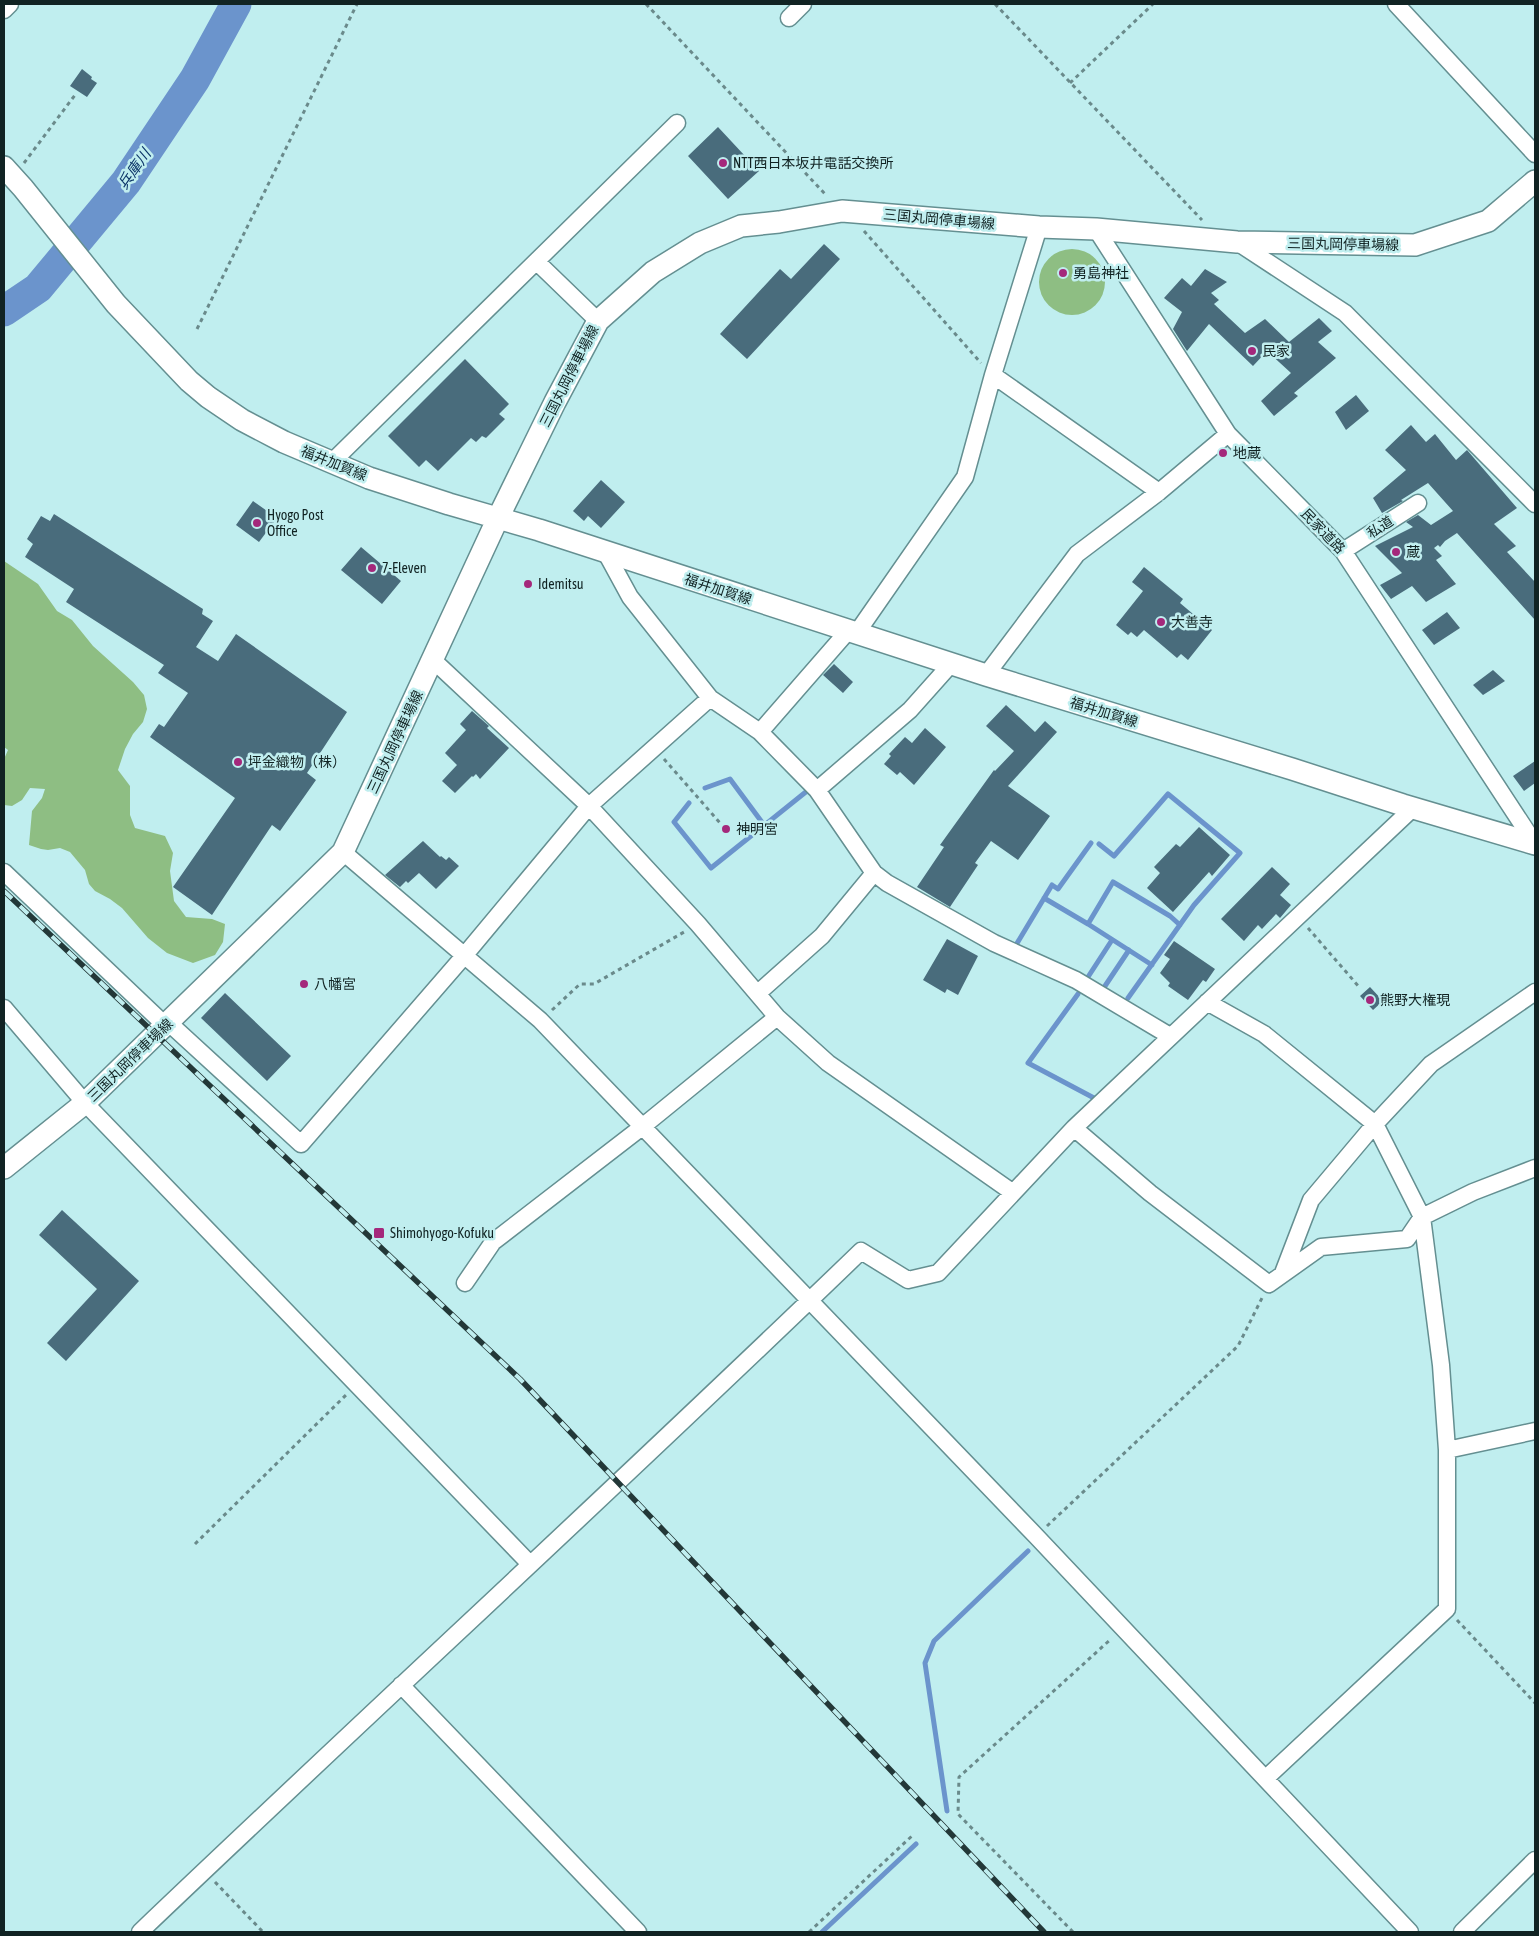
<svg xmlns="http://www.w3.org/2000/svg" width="1539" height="1936" font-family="'Asap Condensed','Noto Sans JP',sans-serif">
<rect width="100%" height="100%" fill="#c0eeef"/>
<path fill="#8ebe83" d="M1039 282a33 33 0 1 1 66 0a33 33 0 1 1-66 0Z
M4 561 38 584 57 611 72 620 93 646 133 682 144 695 147 709 143 722 133 734 125 749 118 770 130 786V815L135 828 165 836 173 853 170 871 174 901 186 917 212 919 225 924 223 942 215 955 193 963 167 953 148 938 122 908 110 899 95 891 89 884 85 870 70 852 60 848 48 850 41 849 29 845 32 811 42 798 45 789 30 788 22 800 12 806 4 805V759L8 750 4 747Z"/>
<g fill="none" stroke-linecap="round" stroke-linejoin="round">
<path stroke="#6b94cc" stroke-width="5" d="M705 788 730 779 764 825
M689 803 674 822 711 868 807 791 811 793
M1099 844 1114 856 1168 794 1240 853 1194 905 1128 998
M1044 898 1088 924
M1016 945 1052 885 1058 889 1091 843
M1152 965 1088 924 1113 882 1170 916 1180 925
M1088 977 1112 940
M1105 986 1129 950
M1078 994 1028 1063 1094 1098
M947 1811 925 1663 934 1641 1028 1551
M822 1932 916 1844"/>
<path stroke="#6b94cc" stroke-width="31" d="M4 311 38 288 126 182 195 79 236 4"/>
</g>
<path fill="#496c7c" d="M82 69 92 77 91 79 97 83 87 97 70 86Z
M718 127 759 171 728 199 688 156Z
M824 244 840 259 747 359 720 334 780 269 791 279Z
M1205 269 1227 282 1211 293 1219 300 1214 304 1245 333 1265 319 1289 342 1319 318 1332 331 1318 342 1336 358 1294 393 1298 396 1274 416 1261 401 1291 373 1267 351 1253 366 1209 324 1187 351 1173 329 1182 312 1164 298 1182 278 1191 286Z
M465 359 509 404 499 414 505 419 486 438 482 436 476 442 471 438 438 471 426 460 419 467 388 436Z
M1356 395 1369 411 1346 430 1335 412Z
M1411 425 1426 442 1435 434 1456 460 1467 450 1517 508 1494 524 1516 546 1507 552 1535 582V620L1457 533 1445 541 1440 547 1438 545 1434 548 1442 556 1436 560 1456 584 1426 602 1412 586 1391 599 1380 585 1402 573 1375 546 1413 527 1406 522 1418 515 1431 525 1453 511 1428 483 1401 500 1403 501 1382 513 1373 498 1406 470 1385 450Z
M601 480 625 502 601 528 588 516 584 521 573 511Z
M253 501 277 518 259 542 236 525Z
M54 514 203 609 202 614 213 621 196 647 218 661 236 634 347 712 307 773 316 780 280 831 272 825 212 915 173 887 235 798 150 737 159 724 164 727 188 693 158 673 164 665 66 602 74 589 25 557 33 544 27 539 41 516 50 521Z
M361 547 401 581 382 604 341 570Z
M1144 567 1183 599 1180 603 1212 630 1188 660 1181 654 1177 658 1144 630 1137 637 1131 632 1128 635 1116 625 1143 591 1132 582Z
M1447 612 1460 628 1434 645 1422 630Z
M834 664 853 682 843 693 823 675Z
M1493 670 1505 681 1483 695 1473 685Z
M1006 705 1035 732 1045 721 1057 732 1008 786 1050 816 1018 860 991 841 975 863 978 865 950 907 917 887 944 847 940 845 994 770 995 771 1014 751 986 726Z
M472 711 489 726 487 728 509 748 480 779 476 774 473 777 472 776 455 793 442 781 457 765 445 753 466 730 460 724Z
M925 728 946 747 914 785 900 772 897 775 884 764 891 756 889 754 905 737 912 743Z
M1535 761V783L1524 791 1513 776Z
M1199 827 1230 855 1212 876 1209 872 1173 912 1147 888 1160 873 1154 867 1176 844 1180 847Z
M423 841 440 857 441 856 446 860 449 857 459 866 436 889 419 873 408 883 406 881 400 887 385 875Z
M1272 867 1290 884 1280 895 1291 905 1280 918 1276 914 1262 929 1258 925 1244 941 1221 919Z
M947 939 978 956 958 995 947 989 945 993 923 980Z
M1174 941 1215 969 1206 982 1203 980 1188 1000 1168 986 1170 983 1160 973 1170 959 1164 955Z
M1370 987 1383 1001 1373 1010 1360 996Z
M225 993 291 1056 267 1081 201 1018Z
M62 1210 139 1281 66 1361 47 1343 97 1289 39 1235Z"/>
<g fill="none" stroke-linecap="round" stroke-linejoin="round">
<g stroke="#648f91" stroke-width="19">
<path id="minor" d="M1396 4 1535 154
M4 10 10 4
M789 18 803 4
M1096 229 1228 434 1343 551 1535 844
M1237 242 1345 313 1535 504
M537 262 598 321
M993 375 1159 492
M331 463 677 123
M1343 551 1418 503
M856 634 965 477 993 375 1039 227
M433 660 589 806 698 924 777 1017 828 1063 1012 1192
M986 675 1077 554 1159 492 1228 434
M710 698 760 732 817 790 874 873 887 883 994 943 1076 980 1170 1036
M760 732 848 631
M817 790 910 710 951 664
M343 852 540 1020 1036 1536 1410 1932
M4 872 166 1026
M758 993 822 936 874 873
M1207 1002 1264 1034 1375 1124 1422 1217 1441 1365 1447 1450V1609L1266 1778
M4 1008 85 1103 530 1564
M169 1023 301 1144 464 956 589 806 710 698 630 597 606 553
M1074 1128 1150 1193 1269 1284 1321 1247 1407 1239 1422 1217 1473 1192 1535 1168
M1283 1273 1311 1200 1375 1124 1431 1064 1535 992
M465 1283 493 1242 642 1127 777 1017
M1447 1450 1535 1431
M401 1685 638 1932
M140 1932C379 1704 623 1481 861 1251L908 1280 938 1273 1074 1128 1413 808
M1462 1932 1535 1860"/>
</g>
<g stroke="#648f91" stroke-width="24">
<path id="major" d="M4 167 23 188 116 304 189 381 208 397 242 420 284 442 369 478 449 504 539 530 986 675 1292 769 1403 805 1535 844
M4 1168 85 1103 343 852 498 518 555 402 598 321 653 272 700 243 741 226 779 222 842 211 1039 227 1096 229 1237 242 1415 245 1488 221 1535 181"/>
</g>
<path stroke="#6a8a8b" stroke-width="3" stroke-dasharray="4 4" stroke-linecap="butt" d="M646 4 826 195
M995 4 1202 220
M1070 83 1153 4
M24 163 75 95
M864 231 981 363
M197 329 357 4
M664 759 721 824
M1308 928 1360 988
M552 1010 580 984H594L684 932
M1047 1526 1238 1346 1262 1298
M195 1544 346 1395
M1457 1620 1535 1703
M215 1882 263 1932
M809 1932 913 1835
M1073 1932 958 1814 959 1777 1111 1639"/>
<use href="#minor" stroke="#fff" stroke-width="16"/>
<use href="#major" stroke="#fff" stroke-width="21"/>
<g stroke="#233838" stroke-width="5.5">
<path id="rail" d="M4 891 520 1379 1044 1932"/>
</g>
<use href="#rail" stroke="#c0eeef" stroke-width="4" stroke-dasharray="11" stroke-linecap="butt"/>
</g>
<g fill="#a4287b" stroke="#c0eeef" stroke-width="2">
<circle cx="723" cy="163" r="5"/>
<circle cx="1063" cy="273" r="5"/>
<circle cx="1252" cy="351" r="5"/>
<circle cx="1223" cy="453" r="5"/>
<circle cx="257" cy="523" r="5"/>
<circle cx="1396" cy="552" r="5"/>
<circle cx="372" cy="568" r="5"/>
<circle cx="528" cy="584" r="5"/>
<circle cx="1161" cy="622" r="5"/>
<circle cx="238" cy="762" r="5"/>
<circle cx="726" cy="829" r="5"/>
<circle cx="304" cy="984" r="5"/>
<circle cx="1370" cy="1000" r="5"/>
<rect x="373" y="1227" width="12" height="12" rx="2.5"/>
</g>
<g text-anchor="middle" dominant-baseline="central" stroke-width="5" stroke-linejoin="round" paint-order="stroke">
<g font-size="14" fill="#112323" stroke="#c0eeef" text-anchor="start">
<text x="733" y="163">NTT西日本坂井電話交換所</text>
<text x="1073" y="273">勇島神社</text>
<text x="1262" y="351">民家</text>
<text x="1233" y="453">地蔵</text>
<text x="267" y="515">Hyogo Post<tspan x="267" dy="16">Office</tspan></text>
<text x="1406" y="552">蔵</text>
<text x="382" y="568">7-Eleven</text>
<text x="538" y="584">Idemitsu</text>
<text x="1171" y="622">大善寺</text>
<text x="248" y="762">坪金織物（株）</text>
<text x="736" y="829">神明宮</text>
<text x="314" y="984">八幡宮</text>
<text x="1380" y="1000">熊野大権現</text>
<text x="390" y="1233">Shimohyogo-Kofuku</text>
</g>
<g font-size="14" fill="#112323" stroke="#c0eeef">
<text transform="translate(939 219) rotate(5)">三国丸岡停車場線</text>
<text transform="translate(1343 244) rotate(1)">三国丸岡停車場線</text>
<text transform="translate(569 376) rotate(-63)">三国丸岡停車場線</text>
<text transform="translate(334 463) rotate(22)">福井加賀線</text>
<text transform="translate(1380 527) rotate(-33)">私道</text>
<text transform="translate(1323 531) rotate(46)">民家道路</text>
<text transform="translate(718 589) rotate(18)">福井加賀線</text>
<text transform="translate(1104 712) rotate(17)">福井加賀線</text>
<text transform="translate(395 742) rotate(-65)">三国丸岡停車場線</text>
<text transform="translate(130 1060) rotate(-44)">三国丸岡停車場線</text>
</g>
<g font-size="15" font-style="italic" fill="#0c3568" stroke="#c0eeef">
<text transform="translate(134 169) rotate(-55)">兵庫川</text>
</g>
</g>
<rect width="1539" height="1936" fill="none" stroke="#112323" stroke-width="10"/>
</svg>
